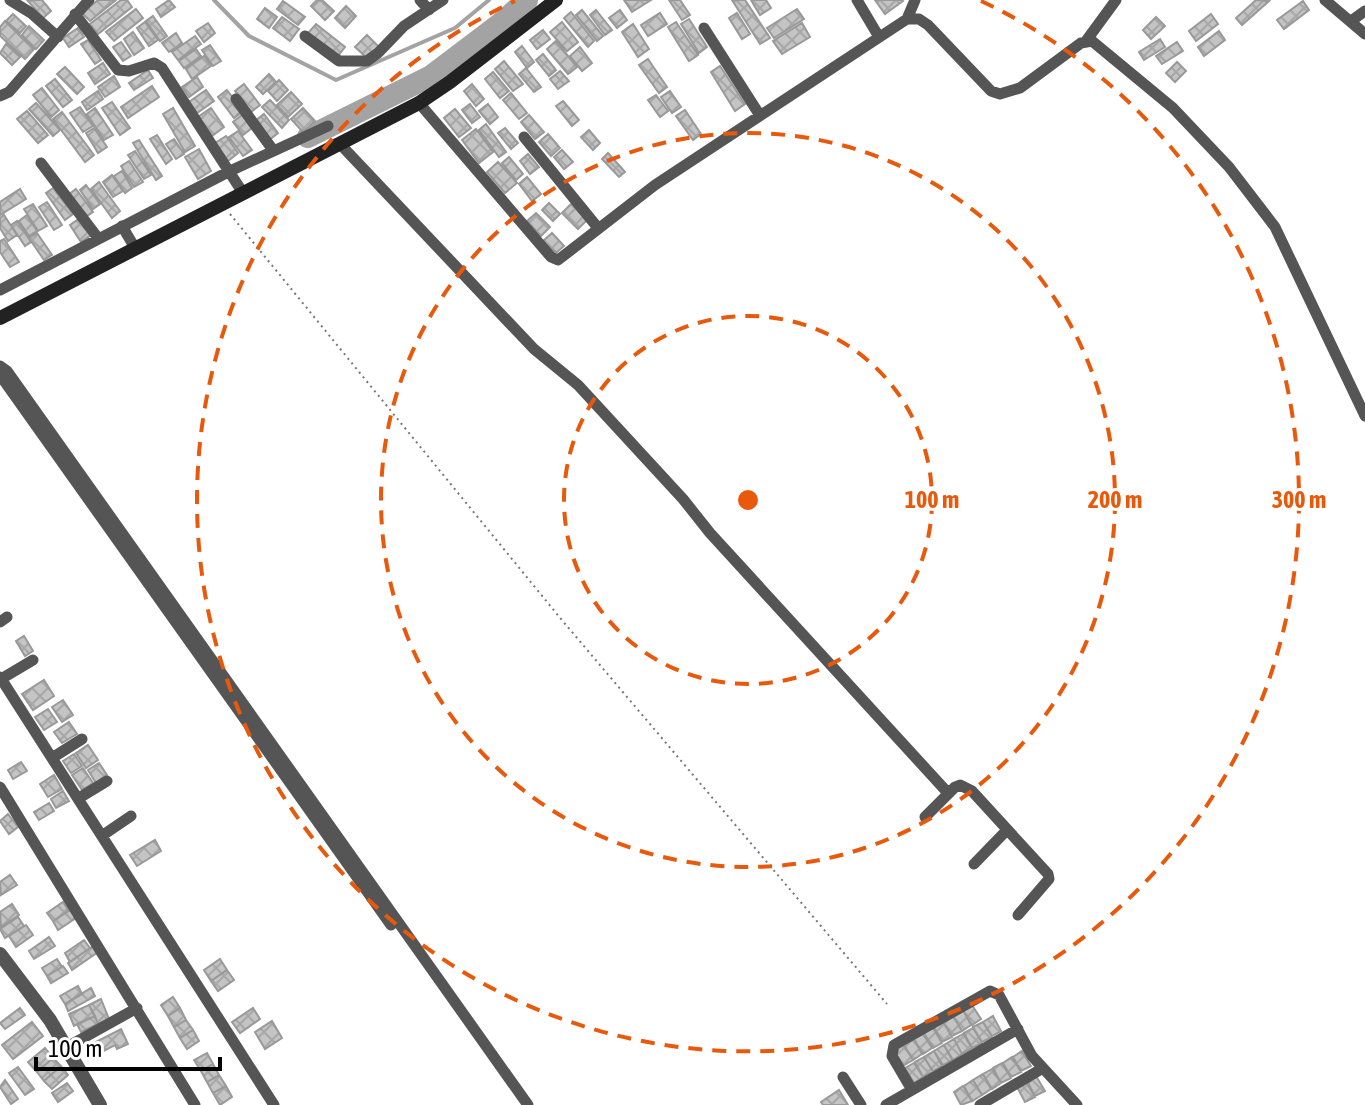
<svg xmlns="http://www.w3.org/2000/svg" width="1365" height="1105" font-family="'Asap Condensed',sans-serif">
<defs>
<pattern id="building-cross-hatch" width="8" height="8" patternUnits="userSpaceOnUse" patternTransform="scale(2)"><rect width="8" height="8" fill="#c4c4c4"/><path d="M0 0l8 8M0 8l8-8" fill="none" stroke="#a7a7a7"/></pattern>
</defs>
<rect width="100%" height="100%" fill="#fff"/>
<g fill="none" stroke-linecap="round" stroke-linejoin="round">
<path stroke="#a3a3a3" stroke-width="4" d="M214 0 249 36 336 80 455 28 489 0"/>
<path stroke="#a3a3a3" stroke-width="22" d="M308 137 431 76 501 23 527 0"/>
</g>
<path fill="url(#building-cross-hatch)" stroke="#999" stroke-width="2" d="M27 0H42L51 11 43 18Z
M98 0H116L90 21 82 13Z
M121 0H127L132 7 98 34 90 24Z
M169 0 175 7 161 17 156 9Z
M317 0H322L334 11 325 20 311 6Z
M624 0H651L632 12Z
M669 0H680L690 15 682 20Z
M732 0H745L770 38 760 44Z
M751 0H766L771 8 760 15Z
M875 0H902L903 1 885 14Z
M1256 0 1269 1 1242 25 1236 18Z
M283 1 305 17 298 25 277 9Z
M1303 1 1309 10 1284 29 1277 20Z
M346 6 356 16 345 28 335 18Z
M265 8 277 17 269 28 257 19Z
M136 9 143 18 114 41 106 32Z
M797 9 804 19 774 38 767 28Z
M582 10 603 36 597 41 576 15Z
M596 10 612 30 605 35 590 15Z
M620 10 627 20 617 28 609 18Z
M571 12 594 41 588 47 564 18Z
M660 13 667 24 648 36 641 25Z
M737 13 750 34 742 39 729 18Z
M13 14 26 26 20 33 6 21Z
M1211 14 1218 24 1196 41 1189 31Z
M153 16 167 36 160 41 146 21Z
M282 17 299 29 290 41 273 28Z
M1156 17 1165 26 1151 39 1143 30Z
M689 19 707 47 699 53 681 24Z
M5 21 34 49 25 59 0 36V27Z
M145 22 158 40 149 46 137 28Z
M562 22 578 42 567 51 550 32Z
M676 22 698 55 689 61 668 27Z
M208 23 215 33 204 42 196 31Z
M802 23 810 37 782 54 773 41Z
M316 24 345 47 338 56 308 33Z
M633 24 649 49 638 57 622 32Z
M29 26 44 40 36 49 22 35Z
M78 28 84 37 69 47 63 38Z
M543 30 550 39 537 49 530 40Z
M1219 31 1225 40 1204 56 1198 47Z
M133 32 144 48 134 55 124 39Z
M176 33 182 43 169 52 162 43Z
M367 35 379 47 368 59 355 47Z
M195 36 201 44 178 60 172 52Z
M1160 39 1165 47 1144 60 1139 52Z
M88 40 101 60 95 64 81 44Z
M556 41 577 67 568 74 547 49Z
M121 42 131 56 123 61 113 47Z
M1177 42 1183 51 1162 64 1156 56Z
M6 44 20 57 12 65 0 53Z
M210 45 221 61 213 66 202 50Z
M522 46 534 62 527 68 515 52Z
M580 47 592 63 582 71 570 56Z
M196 49 201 56 184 68 179 61Z
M543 54 556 70 549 76 536 60Z
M204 56 211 66 192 79 186 69Z
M648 59 667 87 659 93 639 65Z
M504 61 523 84 513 91 495 69Z
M1177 62 1186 71 1175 82 1166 73Z
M103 63 110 74 95 84 88 73Z
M720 66 745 104 735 111 711 72Z
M65 67 84 87 77 94 57 74Z
M526 68 541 87 534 92 519 74Z
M148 70 153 78 134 90 129 83Z
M560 71 569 81 558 89 550 79Z
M493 72 509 91 500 98 485 79Z
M269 74 276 82 263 94 256 87Z
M114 76 120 87 105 97 98 87Z
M197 77 203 87 189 97 182 87Z
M55 79 72 100 63 107 46 86Z
M279 80 288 90 277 101 268 91Z
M244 84 260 105 251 112 235 91Z
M472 84 484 99 476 106 464 91Z
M152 86 159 97 128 118 121 107Z
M42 88 59 110 51 117 33 95Z
M206 90 214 101 197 113 189 102Z
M227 90 243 111 234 118 218 97Z
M98 91 103 99 87 110 82 102Z
M670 91 681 107 672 113 661 97Z
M291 92 302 104 288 117 277 105Z
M511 93 527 113 519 119 503 100Z
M656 95 668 111 660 117 648 100Z
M270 100 289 120 282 128 262 107Z
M563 101 579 120 572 126 556 106Z
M112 102 130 128 120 135 102 108Z
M36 103 60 130 53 136 29 109Z
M470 104 480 117 472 123 462 110Z
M488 104 498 117 490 124 479 111Z
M80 107 93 126 83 132 70 113Z
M95 108 113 135 104 140 87 114Z
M173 108 195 146 185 152 163 114Z
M211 108 224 127 212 136 198 117Z
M303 108 315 121 303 132 291 119Z
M455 109 471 128 459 137 444 118Z
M685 110 701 134 693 140 676 116Z
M27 111 48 135 38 143 17 119Z
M62 112 94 155 85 162 53 119Z
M264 114 278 133 269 140 255 121Z
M242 115 252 128 243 135 233 122Z
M529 115 544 132 535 139 521 122Z
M486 124 506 152 499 157 479 130Z
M94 128 107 147 98 153 86 133Z
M505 128 518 143 511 149 498 133Z
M476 129 493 152 479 163 462 140Z
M589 130 600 143 593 150 581 137Z
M238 131 252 150 243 156 229 137Z
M548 134 560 148 551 156 539 142Z
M157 135 172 159 166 164 150 139Z
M226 136 238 153 228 161 215 143Z
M174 139 184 154 176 159 166 144Z
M139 140 162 176 156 180 133 143Z
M199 149 211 171 198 179 185 157Z
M562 150 573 162 564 169 554 157Z
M135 151 151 175 144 179 128 155Z
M608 153 625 172 619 177 602 159Z
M528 154 539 167 530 174 520 161Z
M509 157 523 174 516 180 502 163Z
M129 161 143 182 134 187 121 166Z
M498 162 517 183 505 193 487 172Z
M122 171 132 188 125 193 114 176Z
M112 175 123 191 113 197 103 182Z
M527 177 541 194 532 201 519 184Z
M99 182 120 211 112 218 91 189Z
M86 185 100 204 93 209 80 190Z
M53 188 73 214 65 220 46 193Z
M20 189 26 199 0 215V202Z
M76 189 93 212 84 218 68 195Z
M47 202 62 225 54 230 39 207Z
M549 203 560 214 553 221 542 210Z
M33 204 47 226 38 231 24 209Z
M571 204 587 220 578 229 562 213Z
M536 213 550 227 541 236 527 221Z
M4 215 17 235 8 241 0 228V218Z
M27 215 37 231 29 236 19 221Z
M80 218 91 235 81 242 70 225Z
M17 221 31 242 25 246 11 225Z
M37 233 52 255 44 260 29 238Z
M552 233 564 246 556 253 543 241Z
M4 239 19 262 10 267 0 252V241Z
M24 636 33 651 25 656 16 641Z
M44 680 54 696 33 710 22 694Z
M63 700 73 715 62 722 52 707Z
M48 709 57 722 44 730 35 717Z
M69 722 77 734 62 743 54 732Z
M88 745 98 760 86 768 76 753Z
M74 754 82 766 71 773 63 761Z
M21 762 27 771 13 779 8 770Z
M99 763 107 775 96 783 88 770Z
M83 768 93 783 82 790 72 775Z
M54 775 62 789 48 797 40 784Z
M63 791 69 801 56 808 51 799Z
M49 803 54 811 39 820 34 812Z
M8 814 18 827 9 834 0 821Z
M155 840 161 851 137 866 130 855Z
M10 875 17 885 1 895 0 882Z
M63 902 69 911 53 921 47 913Z
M12 904 19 915 1 927 0 912Z
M71 909 76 918 58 930 53 921Z
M18 917 24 926 5 938 0 929Z
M26 925 33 935 16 947 9 936Z
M49 937 55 946 34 959 29 951Z
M84 940 90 948 70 962 65 953Z
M93 946 98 952 72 970 68 963Z
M57 959 62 967 47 976 42 968Z
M220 959 227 970 211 981 204 970Z
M63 966 68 973 51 983 47 976Z
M227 970 234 980 218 991 211 981Z
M78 986 82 994 65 1004 60 996Z
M91 988 95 996 68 1011 65 1004Z
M173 997 180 1008 168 1016 161 1005Z
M101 999 109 1019 98 1024 89 1005Z
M89 1005 95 1016 74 1026 69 1014Z
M972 1005 981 1019 972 1025 963 1010Z
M20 1008 25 1015 5 1029 0 1023Z
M180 1008 186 1020 174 1027 168 1016Z
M253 1008 260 1019 240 1033 232 1022Z
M963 1010 971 1025 962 1031 953 1016Z
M95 1016 98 1024 81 1032 77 1024Z
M953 1016 962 1031 952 1036 943 1022Z
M993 1016 1001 1031 992 1036 983 1022Z
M186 1020 193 1030 180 1038 174 1027Z
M272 1021 282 1038 265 1049 255 1032Z
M32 1022 43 1036 13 1059 2 1045Z
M943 1022 952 1037 942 1042 934 1027Z
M983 1022 992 1037 982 1042 973 1027Z
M933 1028 942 1043 933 1048 924 1033Z
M973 1028 982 1043 972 1048 964 1033Z
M121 1029 128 1044 117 1049 115 1045 92 1057 89 1051 94 1048 92 1044Z
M193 1030 199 1041 187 1049 180 1038Z
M923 1034 932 1048 923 1054 914 1039Z
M963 1034 972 1048 962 1054 954 1039Z
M914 1039 922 1054 913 1060 904 1045Z
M954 1039 962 1054 953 1060 944 1045Z
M904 1045 913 1060 903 1066 894 1051Z
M944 1045 952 1060 943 1065 934 1051Z
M45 1048 53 1058 37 1072 28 1062Z
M934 1051 942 1066 933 1071 924 1057Z
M1022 1051 1031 1066 1021 1071 1013 1057Z
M207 1053 213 1064 201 1071 194 1060Z
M924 1057 933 1072 923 1077 915 1062Z
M1012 1057 1021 1072 1011 1077 1003 1063Z
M53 1058 61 1066 44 1081 37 1072Z
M914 1063 923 1077 914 1083 905 1068Z
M1002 1063 1011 1078 1001 1083 993 1068Z
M213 1064 219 1075 207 1082 201 1071Z
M61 1066 68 1075 52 1089 44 1081Z
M18 1067 34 1089 25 1095 9 1073Z
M992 1069 1001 1083 992 1089 983 1074Z
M983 1074 991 1089 982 1095 973 1080Z
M219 1075 226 1086 213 1093 207 1082Z
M1036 1076 1045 1091 1035 1096 1027 1081Z
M5 1080 18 1099 11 1104 0 1087Z
M973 1080 982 1095 972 1101 964 1086Z
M1026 1082 1035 1097 1025 1102 1017 1087Z
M67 1083 73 1091 58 1102 52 1093Z
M226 1086 232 1097 220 1105 213 1093Z
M963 1086 972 1101 961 1105 954 1092Z
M839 1090 848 1105H823L821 1102Z"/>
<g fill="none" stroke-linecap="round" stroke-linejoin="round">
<path stroke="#777" stroke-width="2" stroke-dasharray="2 4" stroke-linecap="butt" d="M230 214 561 619 887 1004"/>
<path stroke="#555" stroke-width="11" d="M10 0 31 13 58 37
M420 0 429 10
M857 0 879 37
M1325 0 1365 34
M75 14 118 70 129 71 154 63 162 68 243 193
M907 19H919L928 25 991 91 1000 94 1020 88 1081 43 1092 41 1173 108 1229 167 1275 227 1365 416
M1351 21 1365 11
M704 28 759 114
M305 36 339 61H367L378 53 404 26 443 0
M1086 41 1116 0
M0 96 9 92 89 0
M236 99 273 150
M419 103 551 257 558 260 655 185 907 19 915 0
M524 137 598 228
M340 144 534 349 578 385 683 499 710 533 948 793
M41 163 98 238
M122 226 135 248
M0 290 230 171 328 126
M0 366 7 371 528 1105
M0 375 391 925
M0 622 7 617
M0 677 274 1105
M1 679 33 660
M52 758 82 739
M0 787 195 1105
M79 798 107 781
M925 817 955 787 960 785 972 791 1048 874 1049 879 1018 915
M103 835 131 816
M974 864 1006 831
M67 1047 137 1008
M843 1077 861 1105
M912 1090 892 1056 894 1045 990 991 999 995 1032 1056 1077 1105
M886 1105 1018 1029
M980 1105 1043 1068"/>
<path stroke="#555" stroke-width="14" d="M0 954 50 1020 100 1105"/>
<path stroke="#222" stroke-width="14" d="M0 318 419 103 450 82 556 0"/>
</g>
<g fill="none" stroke="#e8590c" stroke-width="4" stroke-dasharray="14 10">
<circle cx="748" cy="500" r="184"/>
<circle cx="748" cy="500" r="367"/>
<path d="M981 1A551 551 0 1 1 515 1"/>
</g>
<circle cx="748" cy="500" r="12" fill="#e8590c" stroke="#fff" stroke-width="4"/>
<g font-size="24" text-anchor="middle" font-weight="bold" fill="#e8590c" stroke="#fff" stroke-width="6" stroke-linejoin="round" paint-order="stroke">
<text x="932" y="508">100 m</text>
<text x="1115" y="508">200 m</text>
<text x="1299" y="508">300 m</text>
</g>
<path d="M36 1057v12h184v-12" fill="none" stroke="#000000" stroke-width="4"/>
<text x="48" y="1057" font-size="24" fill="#000000" stroke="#ffffff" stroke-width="6" paint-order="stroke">100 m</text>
</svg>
